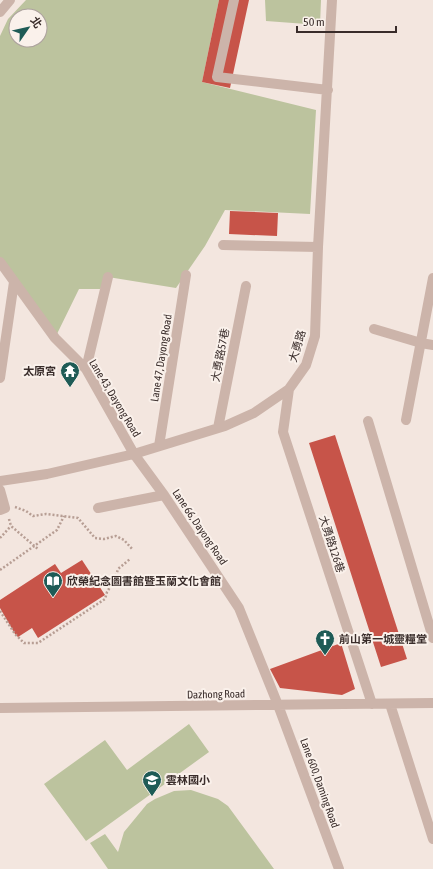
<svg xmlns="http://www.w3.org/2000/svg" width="433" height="869" font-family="'Asap Condensed','Noto Sans TC',sans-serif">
<rect width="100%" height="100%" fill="#f3e6df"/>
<path fill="#bcc39e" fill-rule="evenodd" d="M26 0H219L202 82 316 110 310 214 225 210 205 246 176 288 108 277 100 289H79L55 338 0 257V36L8 19ZM16 16H40V40H16Z
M265 0H321L320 25 266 21Z
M189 724 209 752 86 841 44 784 105 740 127 770Z
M191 790 218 799 228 806 274 869H108L90 843 105 834 118 852 124 832 147 804 155 799 174 791Z"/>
<path fill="#c75449" d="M219 0H249L230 88 202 82Z
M230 211 278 213 277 236 229 234Z
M335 435 407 659 381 667 309 443Z
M82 560 105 595 38 638 32 628 18 637 15 634 0 608V600L55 564 61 573Z
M341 643 355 689 342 695 280 688 270 669Z"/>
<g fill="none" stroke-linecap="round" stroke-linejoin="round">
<path stroke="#b79e94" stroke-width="2.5" stroke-dasharray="2 2" stroke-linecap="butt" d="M15 507 26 511 33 516 46 514 78 518 95 538 104 539 116 536 124 540 133 550
M9 519 11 526 38 549
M0 538 11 526
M0 570 57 530 64 516
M0 611 15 634 24 643H38L105 599 107 592 115 579 118 569 130 559"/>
<path stroke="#ccb4aa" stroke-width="10" d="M234 0 217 77 328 90
M0 12 10 0
M223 245 318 247
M0 262 55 338 86 369 134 454 164 495 239 608 278 705 339 869
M374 329 421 343 433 345
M86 369 108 277
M0 378 14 282
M289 389 283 432 372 704
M406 420 433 278
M368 421 433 638
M218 428 246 286
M159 446 186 275
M0 481 47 474 134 454 225 426 254 413 289 389 306 365 315 336 318 247 332 0
M0 490 5 508 0 510
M98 508 164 495
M390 704 433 839
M0 708 433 703"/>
</g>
<defs>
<g id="temple-pin" transform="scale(1)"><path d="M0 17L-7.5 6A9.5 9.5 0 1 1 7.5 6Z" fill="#1e5b56" stroke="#faf1eb"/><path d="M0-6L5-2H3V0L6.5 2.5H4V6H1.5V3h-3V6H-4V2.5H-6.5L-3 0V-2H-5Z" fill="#fff"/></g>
<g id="library-pin" transform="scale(1)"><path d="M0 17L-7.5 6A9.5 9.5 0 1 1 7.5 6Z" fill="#1e5b56" stroke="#faf1eb"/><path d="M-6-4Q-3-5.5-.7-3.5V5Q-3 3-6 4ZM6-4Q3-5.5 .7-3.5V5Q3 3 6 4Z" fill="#fff"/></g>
<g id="church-pin" transform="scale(1)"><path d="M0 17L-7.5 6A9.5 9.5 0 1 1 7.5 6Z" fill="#1e5b56" stroke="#faf1eb"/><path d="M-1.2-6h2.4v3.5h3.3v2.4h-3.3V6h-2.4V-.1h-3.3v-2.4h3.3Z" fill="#fff"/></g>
<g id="school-pin" transform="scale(1)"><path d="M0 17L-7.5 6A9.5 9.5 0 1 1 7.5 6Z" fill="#1e5b56" stroke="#faf1eb"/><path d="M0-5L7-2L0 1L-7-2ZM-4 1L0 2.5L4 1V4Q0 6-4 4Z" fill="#fff"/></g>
</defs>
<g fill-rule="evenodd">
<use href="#temple-pin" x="70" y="371"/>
<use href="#library-pin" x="53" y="581"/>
<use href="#church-pin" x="325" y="639"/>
<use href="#school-pin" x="152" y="780"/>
</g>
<g text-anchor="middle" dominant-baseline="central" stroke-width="4" stroke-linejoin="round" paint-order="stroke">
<g font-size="11" fill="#392c2a" stroke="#faf1eb">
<text transform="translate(297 346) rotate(-73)">大勇路</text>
<text transform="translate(220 355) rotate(-79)">大勇路57巷</text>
<text transform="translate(161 358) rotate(-81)">Lane 47, Dayong Road</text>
<text transform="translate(115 398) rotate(59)">Lane 43, Dayong Road</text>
<text transform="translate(200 527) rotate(56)">Lane 66, Dayong Road</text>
<text transform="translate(332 544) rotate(72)">大勇路126巷</text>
<text transform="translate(216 694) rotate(-1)">Dazhong Road</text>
<text transform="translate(320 783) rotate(70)">Lane 600, Daming Road</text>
</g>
<g font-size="11" font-weight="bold" fill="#392c2a" stroke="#faf1eb" text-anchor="start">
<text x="56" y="371" text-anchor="end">太原宮</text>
<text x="67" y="581">欣榮紀念圖書館暨玉蘭文化會館</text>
<text x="339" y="639">前山第一城靈糧堂</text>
<text x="166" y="780">雲林國小</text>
</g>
</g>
<g transform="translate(28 28) rotate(56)"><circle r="19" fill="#faf1eb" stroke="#ada29e"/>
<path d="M0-3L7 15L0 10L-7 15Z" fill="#1e5b56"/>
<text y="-6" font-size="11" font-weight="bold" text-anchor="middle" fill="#392c2a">北</text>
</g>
<path d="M297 26v6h99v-6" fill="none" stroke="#392c2a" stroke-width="2"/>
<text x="303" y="26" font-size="12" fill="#392c2a" stroke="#faf1eb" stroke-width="3" paint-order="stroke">50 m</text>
</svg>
